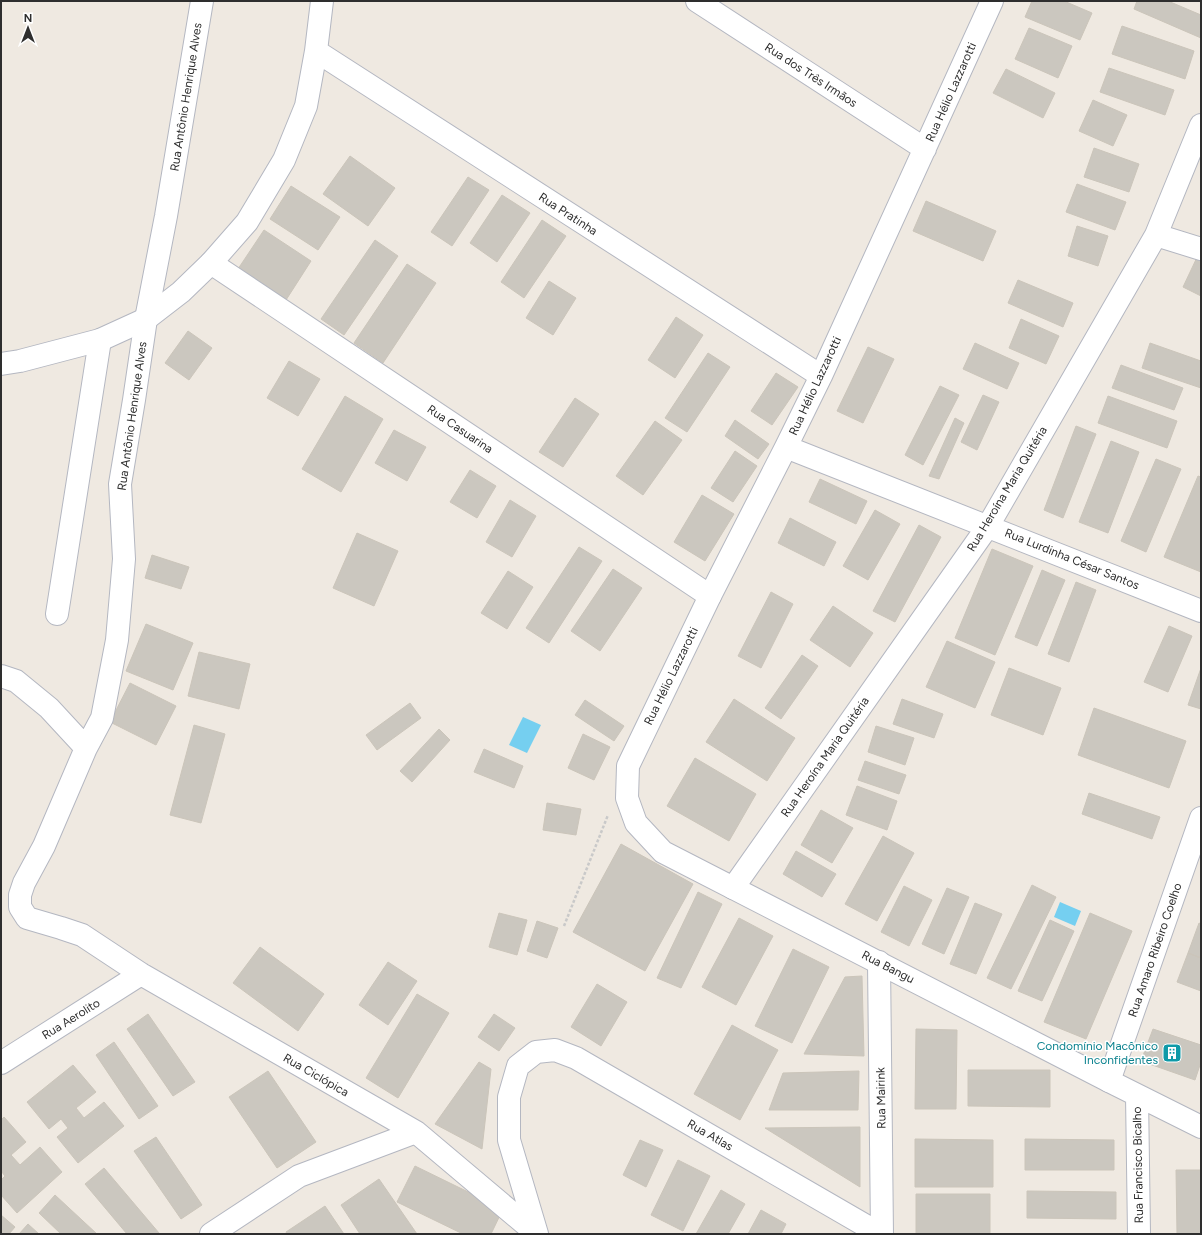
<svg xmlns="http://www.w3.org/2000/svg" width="1202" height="1235" font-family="Figtree,sans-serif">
<rect width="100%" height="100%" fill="#efe9e1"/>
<path fill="#75cff0" d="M523 717 541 725 527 753 509 745Z
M1060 902 1081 911 1075 926 1054 917Z"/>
<path fill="#cbc7bf" stroke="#cbc5ba" d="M1032 1H1064L1092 13 1080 40 1025 17Z
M1137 1H1168L1201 15V38L1134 9Z
M1122 26 1194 51 1185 79 1112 54Z
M1029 28 1072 46 1058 78 1015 59Z
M1109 68 1174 90 1165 115 1100 92Z
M1006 69 1055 93 1043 118 993 93Z
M1093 100 1127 115 1113 146 1079 131Z
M1094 148 1139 164 1129 192 1084 177Z
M350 156 395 188 368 226 323 194Z
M468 177 489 190 452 246 431 232Z
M1077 184 1126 202 1115 230 1066 212Z
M291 186 340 217 318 250 270 219Z
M502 195 530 213 497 262 470 243Z
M926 201 996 231 983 261 913 231Z
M542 220 566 236 524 298 501 282Z
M1077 226 1108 236 1098 266 1068 256Z
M264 230 311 261 286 300 238 269Z
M375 240 398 256 344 335 321 319Z
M1200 251 1201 252V296L1183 287Z
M407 264 436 283 383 363 354 343Z
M1018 280 1073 303 1063 327 1008 303Z
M549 281 576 298 553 335 526 318Z
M676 317 703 335 675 378 648 360Z
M1021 319 1059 336 1046 364 1009 348Z
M188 331 212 348 189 380 165 363Z
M975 343 1019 363 1007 389 963 369Z
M1150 343 1201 361V388L1142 368Z
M868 347 894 359 863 423 837 411Z
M708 353 730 367 687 432 665 418Z
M289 361 320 379 298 416 267 398Z
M1121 365 1183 388 1174 410 1112 388Z
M776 373 798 387 772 425 751 411Z
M940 386 959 395 923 465 905 455Z
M983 395 999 402 977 450 961 442Z
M345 396 383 419 341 492 302 469Z
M1108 396 1177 421 1167 448 1098 423Z
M575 398 599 414 563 467 539 452Z
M955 418 964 423 939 479 929 476Z
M735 420 769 444 758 459 725 436Z
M655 421 682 440 643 495 616 476Z
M1076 426 1096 434 1063 518 1044 510Z
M394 430 426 447 407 481 375 463Z
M1111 441 1139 452 1108 533 1079 522Z
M735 451 757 466 733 502 711 488Z
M1156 459 1181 469 1146 552 1121 541Z
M470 470 496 486 477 518 450 502Z
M1198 476 1201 477V572L1164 557Z
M820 479 867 501 856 524 809 502Z
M702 495 734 514 705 561 674 542Z
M510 500 536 516 512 557 486 542Z
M875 510 900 524 868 580 843 566Z
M790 518 836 542 824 566 778 543Z
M919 525 941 537 895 622 873 611Z
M357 533 398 551 374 606 333 588Z
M579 547 602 561 549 643 526 628Z
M992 549 1033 566 995 655 955 638Z
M152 555 189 567 181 589 145 578Z
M613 569 642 588 600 651 571 631Z
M1042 570 1065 580 1037 646 1015 637Z
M508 571 533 587 507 629 481 613Z
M1076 582 1096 590 1069 662 1048 654Z
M771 592 793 604 761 668 738 656Z
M833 606 873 633 850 667 810 640Z
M146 624 193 643 173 690 126 671Z
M1169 626 1192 636 1168 692 1144 682Z
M947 641 995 662 975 708 926 687Z
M199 652 250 664 239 709 188 696Z
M802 655 818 666 781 719 765 708Z
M1009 668 1061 688 1043 735 991 715Z
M1201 668V709L1188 705Z
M130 683 176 706 156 745 110 722Z
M734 699 795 738 767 781 706 742Z
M902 699 943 714 934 738 893 724Z
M585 700 624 726 614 741 575 715Z
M410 703 421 718 377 750 366 735Z
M1094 708 1186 741 1169 788 1078 755Z
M194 725 225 734 201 823 170 815Z
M876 726 914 738 905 765 868 752Z
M439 729 450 740 412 782 400 771Z
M583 734 610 747 594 780 568 768Z
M484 749 523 766 514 788 474 772Z
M695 758 756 794 729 841 667 806Z
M865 761 906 775 899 794 858 780Z
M857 786 897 801 887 830 846 815Z
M1089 793 1160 817 1152 839 1082 814Z
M547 803 581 809 576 835 543 830Z
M821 810 853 828 832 863 801 845Z
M883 836 914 853 877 921 845 904Z
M621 844 693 884 645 971 573 932Z
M796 851 836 874 822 897 783 874Z
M1032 885 1056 897 1011 989 987 978Z
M904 886 932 900 909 946 881 932Z
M947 888 969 897 944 954 922 944Z
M698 892 722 904 681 988 657 978Z
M975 903 1002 914 976 974 950 964Z
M499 913 527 920 517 955 489 947Z
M1090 913 1132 931 1086 1039 1044 1022Z
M739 918 773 936 736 1005 702 987Z
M1050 920 1074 931 1042 1001 1018 991Z
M537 921 558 928 547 958 527 951Z
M1199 923 1201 924V958L1188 953Z
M260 947 324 994 298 1031 233 983Z
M793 949 829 967 792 1043 755 1026Z
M1188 953 1201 958V991L1177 982Z
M388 962 417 981 388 1025 359 1005Z
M862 976 864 1056 804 1054 845 977Z
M597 984 627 1002 601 1046 571 1027Z
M417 994 449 1013 398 1098 366 1078Z
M148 1014 195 1082 173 1096 127 1029Z
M494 1014 515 1028 499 1051 478 1037Z
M732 1025 778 1050 740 1120 694 1094Z
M916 1029 957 1030 956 1109H915Z
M1153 1029 1201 1045V1062L1195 1080 1141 1061Z
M114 1042 158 1106 139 1119 96 1055Z
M479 1062 491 1069 482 1149 435 1124Z
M73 1065 96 1092 76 1108 84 1118 104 1102 124 1126 78 1163 57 1137 68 1128 61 1119 49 1129 27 1102Z
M968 1070H1050V1107L968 1106Z
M268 1071 316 1142 277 1168 229 1097Z
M859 1071 858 1110H769L783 1073Z
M4 1117 26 1142 11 1155 20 1165 40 1147 62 1172 17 1213 1 1195V1180L5 1176 1 1171V1120Z
M860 1127V1187L765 1128Z
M156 1137 202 1205 181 1219 134 1151Z
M915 1139 993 1140V1187H915Z
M1025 1139 1114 1140V1170H1025Z
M640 1140 663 1150 646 1187 623 1175Z
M678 1160 710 1176 683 1231 651 1215Z
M415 1166 503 1209 491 1234H463L397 1202Z
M104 1168 159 1233 158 1234H127L85 1184Z
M1176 1170H1201V1234H1177Z
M379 1179 417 1234H360L341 1205Z
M721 1190 745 1204 728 1234H696Z
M1027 1191 1116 1192V1219L1027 1218Z
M916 1194H990V1234H916Z
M55 1195 97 1234H61L39 1213Z
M325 1206 344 1234H287L286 1232Z
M761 1210 786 1224 781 1234H748Z
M1 1215 15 1227 9 1234H1Z
M28 1224 39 1234H19Z"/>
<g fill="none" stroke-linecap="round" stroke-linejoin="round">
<g stroke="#b4b7c1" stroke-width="24">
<path id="street" d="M202 1 166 216 146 319 134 400 120 484 124 559 117 640 102 718 86 748 44 846 24 883 20 895V907L27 918 61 928 82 935 141 974 416 1132 537 1234
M697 1 925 149
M316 51 821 376
M1156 235 1201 249
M211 263 247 222 284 160 306 106 316 51 322 1
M786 447 1201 611
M710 596 786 447 821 376 992 1
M57 614 100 340
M1 676 16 681 49 708 86 748
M733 888 988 526 1156 235 1201 125
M879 962 882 1234
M1 1063 141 974
M1109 1081 1201 818
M211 1234 299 1176 416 1132
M537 1234 509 1140V1097L518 1066 536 1052 555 1050 576 1058 880 1234"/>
</g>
<g stroke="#b4b7c1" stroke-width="24">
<path id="secondary" d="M1 364 20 361 100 340 146 319 181 292 211 263 710 596 628 766 627 798 636 823 663 852 1109 1081 1201 1127
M1137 1095 1139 1234"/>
</g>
<path stroke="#c9c9c9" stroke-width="2.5" stroke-dasharray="3 2" stroke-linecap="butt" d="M564 926 608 815"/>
<use href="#street" stroke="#fff" stroke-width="22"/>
<use href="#secondary" stroke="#fff" stroke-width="22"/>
</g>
<defs>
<g id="building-square" transform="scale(1)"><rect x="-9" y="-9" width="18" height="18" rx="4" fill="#0f9aa8" stroke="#fff"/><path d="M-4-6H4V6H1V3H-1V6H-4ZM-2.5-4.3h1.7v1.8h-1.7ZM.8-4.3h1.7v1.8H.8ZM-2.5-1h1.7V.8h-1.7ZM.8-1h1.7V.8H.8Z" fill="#fff"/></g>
</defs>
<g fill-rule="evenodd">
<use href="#building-square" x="1172" y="1053"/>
</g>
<g text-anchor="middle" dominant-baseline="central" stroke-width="3" stroke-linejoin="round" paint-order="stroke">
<g font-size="12" fill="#2e2e2e" stroke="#fff">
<text transform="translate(811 75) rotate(33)">Rua dos Três Irmãos</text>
<text transform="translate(951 92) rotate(-66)">Rua Hélio Lazzarotti</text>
<text transform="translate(186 97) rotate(-81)">Rua Antônio Henrique Alves</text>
<text transform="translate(568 214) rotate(33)">Rua Pratinha</text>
<text transform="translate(815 386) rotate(-65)">Rua Hélio Lazzarotti</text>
<text transform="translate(132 416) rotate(-82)">Rua Antônio Henrique Alves</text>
<text transform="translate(460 429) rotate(34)">Rua Casuarina</text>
<text transform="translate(1007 489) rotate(-59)">Rua Heroína Maria Quitéria</text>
<text transform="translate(1072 559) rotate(22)">Rua Lurdinha César Santos</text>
<text transform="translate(671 676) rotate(-64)">Rua Hélio Lazzarotti</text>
<text transform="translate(825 757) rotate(-55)">Rua Heroína Maria Quitéria</text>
<text transform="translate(1155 950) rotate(-71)">Rua Amaro Ribeiro Coelho</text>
<text transform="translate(888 967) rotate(27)">Rua Bangu</text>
<text transform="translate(71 1019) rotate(-32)">Rua Aerolito</text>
<text transform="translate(316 1075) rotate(30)">Rua Ciclópica</text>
<text transform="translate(881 1098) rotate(-91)">Rua Mairink</text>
<text transform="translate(710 1135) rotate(30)">Rua Atlas</text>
<text transform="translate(1138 1165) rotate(-91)">Rua Francisco Bicalho</text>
</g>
<g font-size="12" fill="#0d838f" stroke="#fff" text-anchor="end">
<text x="1158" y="1046">Condomínio Macônico<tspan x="1158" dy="14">Inconfidentes</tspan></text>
</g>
</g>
<rect width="1202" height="1235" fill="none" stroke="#2e2e2e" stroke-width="4"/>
<g transform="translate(28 28)" stroke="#ffffff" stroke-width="3" paint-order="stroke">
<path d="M0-3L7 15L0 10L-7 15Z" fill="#2e2e2e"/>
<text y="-6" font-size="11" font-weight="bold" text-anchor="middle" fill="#2e2e2e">N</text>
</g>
</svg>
